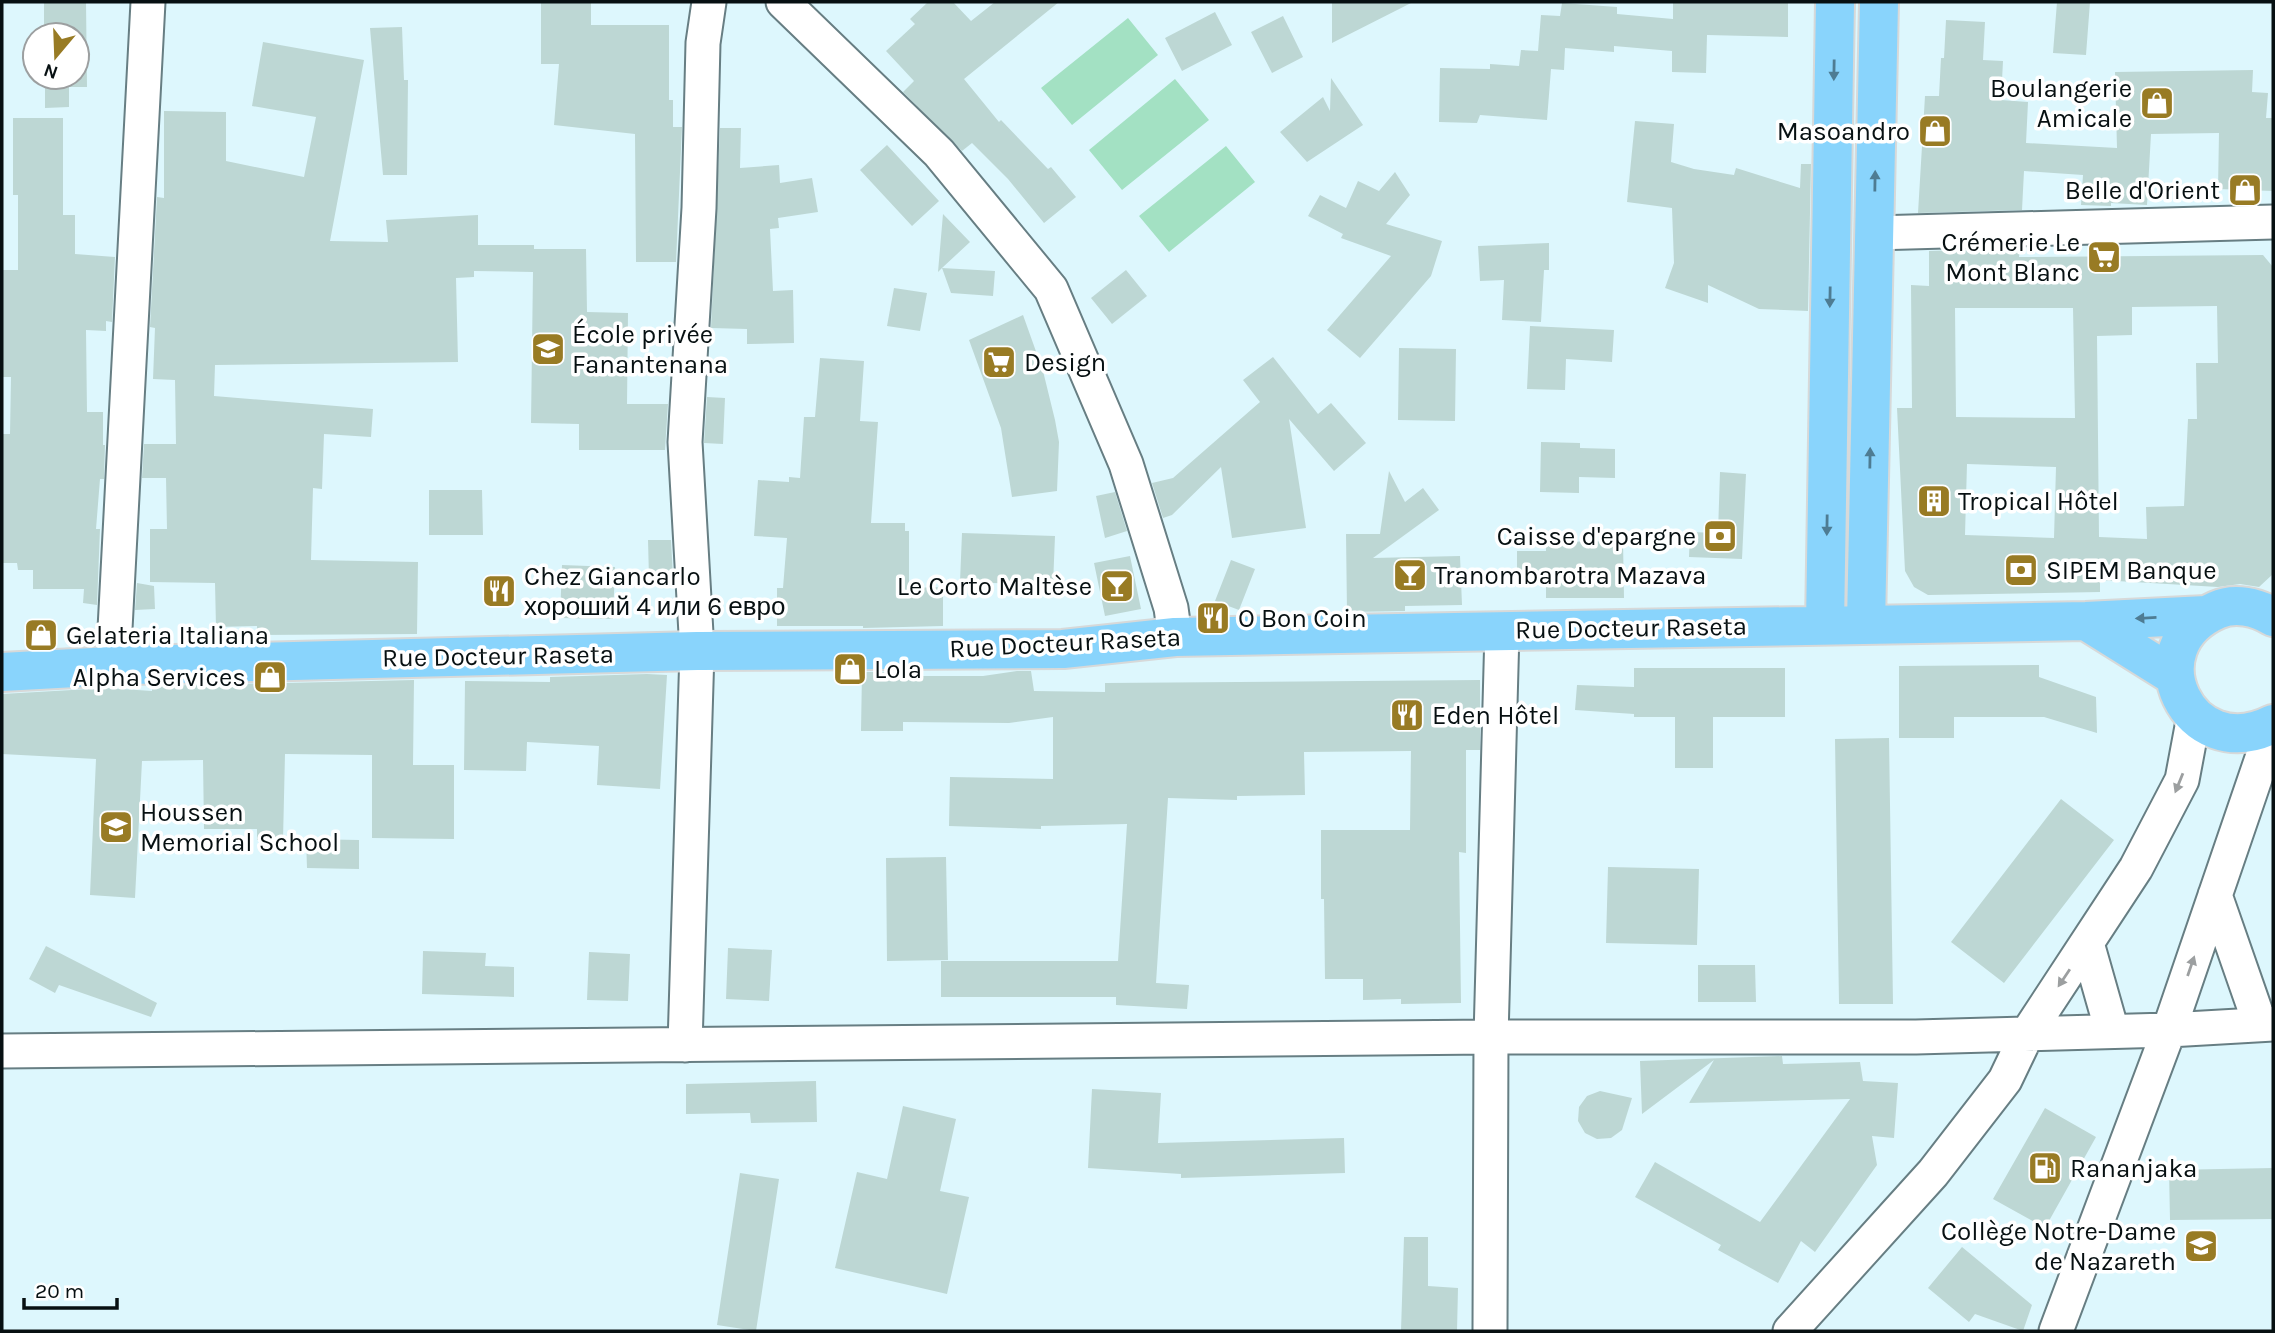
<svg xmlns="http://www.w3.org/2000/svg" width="2275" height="1333" font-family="Karla,sans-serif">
<rect width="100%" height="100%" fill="#ddf7fd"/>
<path fill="#a3e1c3" d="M1128 18 1158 55 1072 125 1041 88Z
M1175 79 1209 120 1122 190 1089 150Z
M1226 146 1255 182 1169 252 1139 216Z"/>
<path fill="#bdd7d4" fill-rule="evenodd" d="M44 2H86L87 87H69V107L45 108V77H77V35H44Z
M541 2H591V25H669V100H673V127H682L676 262H636L635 134 554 125 559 64H541Z
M928 2H953L971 21 995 2H1059L964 79 999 122 1001 120 1048 169 1051 167 1076 197 1044 223 1008 179 972 143 962 151 903 92 914 81 886 51 915 24 910 19Z
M1332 2 1411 3 1332 43Z
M1673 2H1788V37L1707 35 1706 73 1672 72V51L1614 46V52L1565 48 1564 70 1551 69 1547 120 1480 115 1477 123 1439 122 1440 68 1490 69V64L1519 66 1521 50 1538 51 1541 15 1560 16 1562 3 1617 7V14L1673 19Z
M2057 2H2090L2086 55 2053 53Z
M1215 12 1232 45 1182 71 1165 38Z
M1283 16 1303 57 1272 73 1251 32Z
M1946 20 1985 22 1983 60 2003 61 2001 100 2028 102 2026 143 2117 148 2115 72 2253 70 2252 92 2268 93 2266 118H2273V191L2218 189 2219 133 2151 134 2147 205 2111 203V206L2081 205 2083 175 2024 171 2022 210 1918 213 1925 96H1939L1941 58H1944Z
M402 27 404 80H408L407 175H383L370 28Z
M263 42 364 60 330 241 388 242 386 220 478 215V245H534V249H586L587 312 628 313 627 404H668L665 450H579V424L531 423 533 272 474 271V277L456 278 458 362 215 365 214 396 373 409 371 437 324 434 322 489 313 488 311 560 418 562 417 634 257 635V626L216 627 215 583 150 582V529H167L166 478H142L144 444H176L175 380 153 379 155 328 150 327 157 197 164 198V111L226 112V161L304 177 316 117 252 106Z
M1331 78 1363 125 1307 162 1280 132 1323 97 1330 111Z
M13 118H63V215H75V254L115 257 112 322 106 321V331L86 330 87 412H103V445H105L104 479H100L96 529H100L97 605 83 603 84 589H33V570H18L17 563H2V434H10L11 377H2V270H18V195H13Z
M1635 121 1674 124 1671 162 1694 169 1734 175 1736 168 1800 188 1801 164H1811L1808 311 1759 309 1708 285V303L1665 288 1674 263 1672 208 1627 202Z
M720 128H741L740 168 779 165 780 183 812 178 818 212 778 218 779 228 770 229 773 291 793 290 794 343 747 344V329L711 328Z
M887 145 939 201 912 226 860 170Z
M1395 172 1410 195 1386 224 1442 241 1431 276 1360 358 1327 330 1391 256 1341 238 1343 234 1308 216 1320 195 1346 208 1358 181 1379 191Z
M943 214 970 242 942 268 995 271 993 296 951 293 942 268 938 272Z
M1549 243V270H1544L1541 322 1502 320 1504 280 1480 281 1478 246Z
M2020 248 2019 257 2263 255 2273 267V574L2259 587 2240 584 2218 587 2100 580V592L1928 595 1914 587 1905 571 1897 408H1912L1911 285 1929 286V251ZM2217 306 2218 363H2196L2197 419H2188L2184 506 2146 507 2147 539 2099 537 2097 336 2132 335V307ZM1955 308H2073L2075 418 1956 417ZM1967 464 2056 467 2054 538 1965 535Z
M1126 270 1147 296 1112 324 1091 298Z
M894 288 927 293 920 331 887 326Z
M1023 315 1043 371 1055 420 1059 442 1057 491 1012 497 1001 428 969 340Z
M1530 326 1614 330 1612 362 1566 359 1565 390 1527 389Z
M1399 348 1456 349 1455 421 1398 420Z
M1273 357 1318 414 1331 403 1366 443 1334 471 1289 419 1306 528 1232 538 1221 467 1172 515 1163 518 1152 483 1173 478 1260 402 1243 380Z
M820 358 864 361 860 421 878 422 871 523H905V531H909V588L943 587V626L863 628V626H777V588H783L787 538 754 536 758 480 789 482V477L800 478 804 417H815Z
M707 397 725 398 723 444 704 443Z
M1541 442 1580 443V448L1615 449V478L1579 477V493L1540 492Z
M1389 471 1405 502 1423 488 1439 510 1373 558 1460 556 1462 605 1405 606V611L1347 612 1346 534H1380Z
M1720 472 1746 474 1742 559 1689 557 1690 532 1718 533Z
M429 490H482L483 535H429Z
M1115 492 1127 531 1105 538 1096 496Z
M962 533 1055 536 1053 585 960 582Z
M648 540H671L673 577 649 578Z
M1623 541 1624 598H1546V581L1517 582V551H1546V542Z
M1130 556 1141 609 1105 616 1094 563Z
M1231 560 1255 569 1239 610 1215 601Z
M562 565 615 567 613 619 560 618Z
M137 583 154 586 155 609 135 610Z
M2039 665V677L2096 697 2097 733 2044 717H1954V738H1899V666Z
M1634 668H1785V717H1713V768H1675V717H1634V714L1575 710 1577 685 1634 687Z
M1017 671H1031L1034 691 1105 692V683L1480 680V750H1466V853L1459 852 1461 1003 1401 1004V999L1363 1000V979H1325L1324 899H1321V830H1410L1411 751 1304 752 1305 795 1237 796V800L1168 798 1156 983 1189 985 1187 1009 1116 1005V997H941V961H1118L1127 824 1041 826V829L949 826 950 777 1053 779V717L1009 723 903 722V731H861L862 672H904V676H983Z
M647 674 667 675 660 789 597 785 599 746 527 742 526 771 464 770 465 681 550 682V677Z
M414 680 413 765H454V839L372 838V755L285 754 283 840H257V829H204L203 760 142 761 135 898 90 895 96 759 2 754V694L107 688 152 691V686Z
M1889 738 1893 1004H1839L1835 739Z
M2061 799 2114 840 2004 983 1951 942Z
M306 839 359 840V869L307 868Z
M946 857 948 960 887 961 886 858Z
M1608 867 1699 869 1697 945 1606 943Z
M46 946 157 1003 151 1017 59 985 55 993 29 979Z
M728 948 772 950 769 1001 726 999Z
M423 951 486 953 485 966 514 967V997L422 994Z
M589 952 630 954 628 1001 587 1000Z
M1698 965H1755L1756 1002H1698Z
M1782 1056 1783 1064 1860 1062 1863 1081 1898 1083 1894 1138 1872 1136 1877 1165 1815 1252 1801 1241 1778 1283 1718 1250 1721 1245 1635 1197 1655 1162 1760 1222 1850 1099 1689 1103 1714 1060 1642 1114 1640 1061Z
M816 1081 817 1122 751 1123 750 1113 686 1114V1084Z
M1092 1089 1161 1093 1158 1143 1344 1138 1345 1173 1181 1178V1174L1088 1168Z
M1600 1091 1632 1098 1622 1130 1611 1138 1597 1139 1585 1133 1578 1121 1579 1107 1587 1096Z
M903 1106 956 1119 940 1191 969 1197 947 1294 835 1268 857 1172 887 1179Z
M2045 1108 2096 1137 2045 1228 1993 1199Z
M2273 1168V1219L2170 1220 2169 1170Z
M740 1173 779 1179 756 1331 717 1325Z
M1404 1237H1428V1286L1458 1288 1457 1331H1401Z
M1962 1247 2032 1305 2023 1331 1975 1314 1969 1322 1928 1288Z"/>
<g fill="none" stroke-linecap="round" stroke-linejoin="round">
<g stroke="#677e83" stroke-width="37">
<path id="minor" d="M783 2 939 153 1051 289 1126 464 1171 608 1175 637
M1874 233 2273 222
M113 667 148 2
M2215 895 2260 1024
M2087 943 2112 1031
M685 1045 697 651 685 442 699 208 703 43 709 2
M2 1051 1491 1037H1916L2169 1030 2273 1024
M1490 1331 1491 1037 1502 631
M1790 1331 1933 1173 2005 1080 2027 1034 2136 868 2182 780 2194 716
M2056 1331 2169 1030 2273 726"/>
</g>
<g stroke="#d7d9d9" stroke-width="42">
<path id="major" d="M2273 617C2257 607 2235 602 2217 610 2132 647 2188 767 2273 724
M2086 621 2174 676
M1866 624 1879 2
M1825 625 1835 2
M2 672 130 665 697 651 1063 649 1175 637 2086 621 2206 615"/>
</g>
<use href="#minor" stroke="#fff" stroke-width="33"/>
<use href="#major" stroke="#89d4fc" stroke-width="38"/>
</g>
<defs><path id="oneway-solid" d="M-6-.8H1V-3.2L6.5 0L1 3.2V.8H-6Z" transform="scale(1.75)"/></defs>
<g fill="#4e7c93">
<use href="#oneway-solid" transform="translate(1834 70) rotate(91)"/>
<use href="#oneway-solid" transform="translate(1875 181) rotate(-89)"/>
<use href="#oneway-solid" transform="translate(1830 297) rotate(91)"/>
<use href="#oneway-solid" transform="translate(1870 458) rotate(-89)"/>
<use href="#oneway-solid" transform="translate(1827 525) rotate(91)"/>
<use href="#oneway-solid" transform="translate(2146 618) rotate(177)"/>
</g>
<g fill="#9c9fa0">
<use href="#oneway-solid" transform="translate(2179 783) rotate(112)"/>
<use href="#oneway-solid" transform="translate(2191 966) rotate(-71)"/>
<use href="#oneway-solid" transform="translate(2064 978) rotate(124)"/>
</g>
<defs>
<g id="shop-square" transform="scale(1.75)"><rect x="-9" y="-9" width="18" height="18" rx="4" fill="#987b24" stroke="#fff"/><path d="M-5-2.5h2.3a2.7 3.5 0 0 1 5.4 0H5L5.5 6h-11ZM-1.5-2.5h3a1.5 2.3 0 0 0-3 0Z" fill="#fff"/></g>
<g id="supermarket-square" transform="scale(1.75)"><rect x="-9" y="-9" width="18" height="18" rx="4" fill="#987b24" stroke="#fff"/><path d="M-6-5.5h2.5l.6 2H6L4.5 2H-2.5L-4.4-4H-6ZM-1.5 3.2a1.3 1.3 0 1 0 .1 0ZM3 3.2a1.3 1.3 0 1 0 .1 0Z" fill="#fff"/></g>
<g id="school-square" transform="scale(1.75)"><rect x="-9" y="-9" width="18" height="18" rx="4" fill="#987b24" stroke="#fff"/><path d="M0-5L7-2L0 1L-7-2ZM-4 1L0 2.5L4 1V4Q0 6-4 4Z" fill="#fff"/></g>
<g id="building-square" transform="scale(1.75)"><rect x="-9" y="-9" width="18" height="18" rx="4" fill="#987b24" stroke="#fff"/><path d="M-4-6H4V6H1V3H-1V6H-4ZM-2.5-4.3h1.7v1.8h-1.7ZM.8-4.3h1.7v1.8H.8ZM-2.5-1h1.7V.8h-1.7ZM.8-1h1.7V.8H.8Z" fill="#fff"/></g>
<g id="bank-square" transform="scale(1.75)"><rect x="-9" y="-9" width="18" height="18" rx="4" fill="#987b24" stroke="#fff"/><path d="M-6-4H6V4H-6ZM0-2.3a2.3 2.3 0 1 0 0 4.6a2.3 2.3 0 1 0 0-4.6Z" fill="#fff"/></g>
<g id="bar-square" transform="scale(1.75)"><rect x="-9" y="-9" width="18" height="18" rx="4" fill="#987b24" stroke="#fff"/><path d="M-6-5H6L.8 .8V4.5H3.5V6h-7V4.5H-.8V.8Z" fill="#fff"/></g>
<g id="restaurant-square" transform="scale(1.75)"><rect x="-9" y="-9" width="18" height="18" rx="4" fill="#987b24" stroke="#fff"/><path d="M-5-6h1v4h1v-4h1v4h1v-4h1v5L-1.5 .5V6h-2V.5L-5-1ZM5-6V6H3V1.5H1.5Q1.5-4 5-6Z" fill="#fff"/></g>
<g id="fuel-square" transform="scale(1.75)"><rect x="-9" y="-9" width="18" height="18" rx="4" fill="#987b24" stroke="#fff"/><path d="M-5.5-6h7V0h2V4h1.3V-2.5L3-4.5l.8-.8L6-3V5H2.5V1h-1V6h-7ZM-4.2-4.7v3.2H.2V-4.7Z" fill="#fff"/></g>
</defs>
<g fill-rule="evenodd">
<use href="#shop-square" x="2157" y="103"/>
<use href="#shop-square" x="1935" y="131"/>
<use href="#shop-square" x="2245" y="190"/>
<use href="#supermarket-square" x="2104" y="257"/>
<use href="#school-square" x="548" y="349"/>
<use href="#supermarket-square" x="999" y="362"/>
<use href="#building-square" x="1934" y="501"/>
<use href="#bank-square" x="1720" y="536"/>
<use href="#bank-square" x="2021" y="570"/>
<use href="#bar-square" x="1410" y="575"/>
<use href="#bar-square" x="1117" y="586"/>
<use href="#restaurant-square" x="499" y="591"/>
<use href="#restaurant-square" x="1213" y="618"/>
<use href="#shop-square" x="41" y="635"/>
<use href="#shop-square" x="850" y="669"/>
<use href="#shop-square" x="270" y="677"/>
<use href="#restaurant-square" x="1407" y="715"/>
<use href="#school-square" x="116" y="827"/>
<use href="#fuel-square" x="2045" y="1168"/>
<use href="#school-square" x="2201" y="1246"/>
</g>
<g text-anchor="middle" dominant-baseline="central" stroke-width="7" stroke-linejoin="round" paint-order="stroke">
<g font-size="26" fill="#071012" stroke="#fff" text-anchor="start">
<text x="2132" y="88" text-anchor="end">Boulangerie<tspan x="2132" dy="30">Amicale</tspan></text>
<text x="1910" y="131" text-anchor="end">Masoandro</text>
<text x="2220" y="190" text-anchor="end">Belle d'Orient</text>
<text x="2080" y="242" text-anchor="end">Crémerie Le<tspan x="2080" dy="30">Mont Blanc</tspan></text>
<text x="572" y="334">École privée<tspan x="572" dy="30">Fanantenana</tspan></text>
<text x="1024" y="362">Design</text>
<text x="1958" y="501">Tropical Hôtel</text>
<text x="1696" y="536" text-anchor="end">Caisse d'epargne</text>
<text x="2046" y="570">SIPEM Banque</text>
<text x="1434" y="575">Tranombarotra Mazava</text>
<text x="524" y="576">Chez Giancarlo<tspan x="524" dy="30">хороший 4 или 6 евро</tspan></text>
<text x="1092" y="586" text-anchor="end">Le Corto Maltèse</text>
<text x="1238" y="618">O Bon Coin</text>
<text x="66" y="635">Gelateria Italiana</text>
<text x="874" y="669">Lola</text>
<text x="246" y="677" text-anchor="end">Alpha Services</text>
<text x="1432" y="715">Eden Hôtel</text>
<text x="140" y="812">Houssen<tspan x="140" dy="30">Memorial School</tspan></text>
<text x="2070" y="1168">Rananjaka</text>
<text x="2176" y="1231" text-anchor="end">Collège Notre-Dame<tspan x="2176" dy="30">de Nazareth</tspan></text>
</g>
<g font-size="26" fill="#071012" stroke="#fff">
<text transform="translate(1631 628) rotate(-1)">Rue Docteur Raseta</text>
<text transform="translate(1065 643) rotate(-3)">Rue Docteur Raseta</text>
<text transform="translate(498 656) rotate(-1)">Rue Docteur Raseta</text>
</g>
</g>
<rect width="2275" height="1333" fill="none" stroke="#071012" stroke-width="7"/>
<g transform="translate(56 56) rotate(199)"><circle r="33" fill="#ffffff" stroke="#9c9fa0" stroke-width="2"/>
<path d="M0-5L12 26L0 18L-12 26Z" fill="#987b24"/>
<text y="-10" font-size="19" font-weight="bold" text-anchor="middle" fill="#071012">N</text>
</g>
<path d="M24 1298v10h93v-10" fill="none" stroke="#071012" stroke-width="3.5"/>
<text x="35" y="1298" font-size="21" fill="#071012" stroke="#ffffff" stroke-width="5" paint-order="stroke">20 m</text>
</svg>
